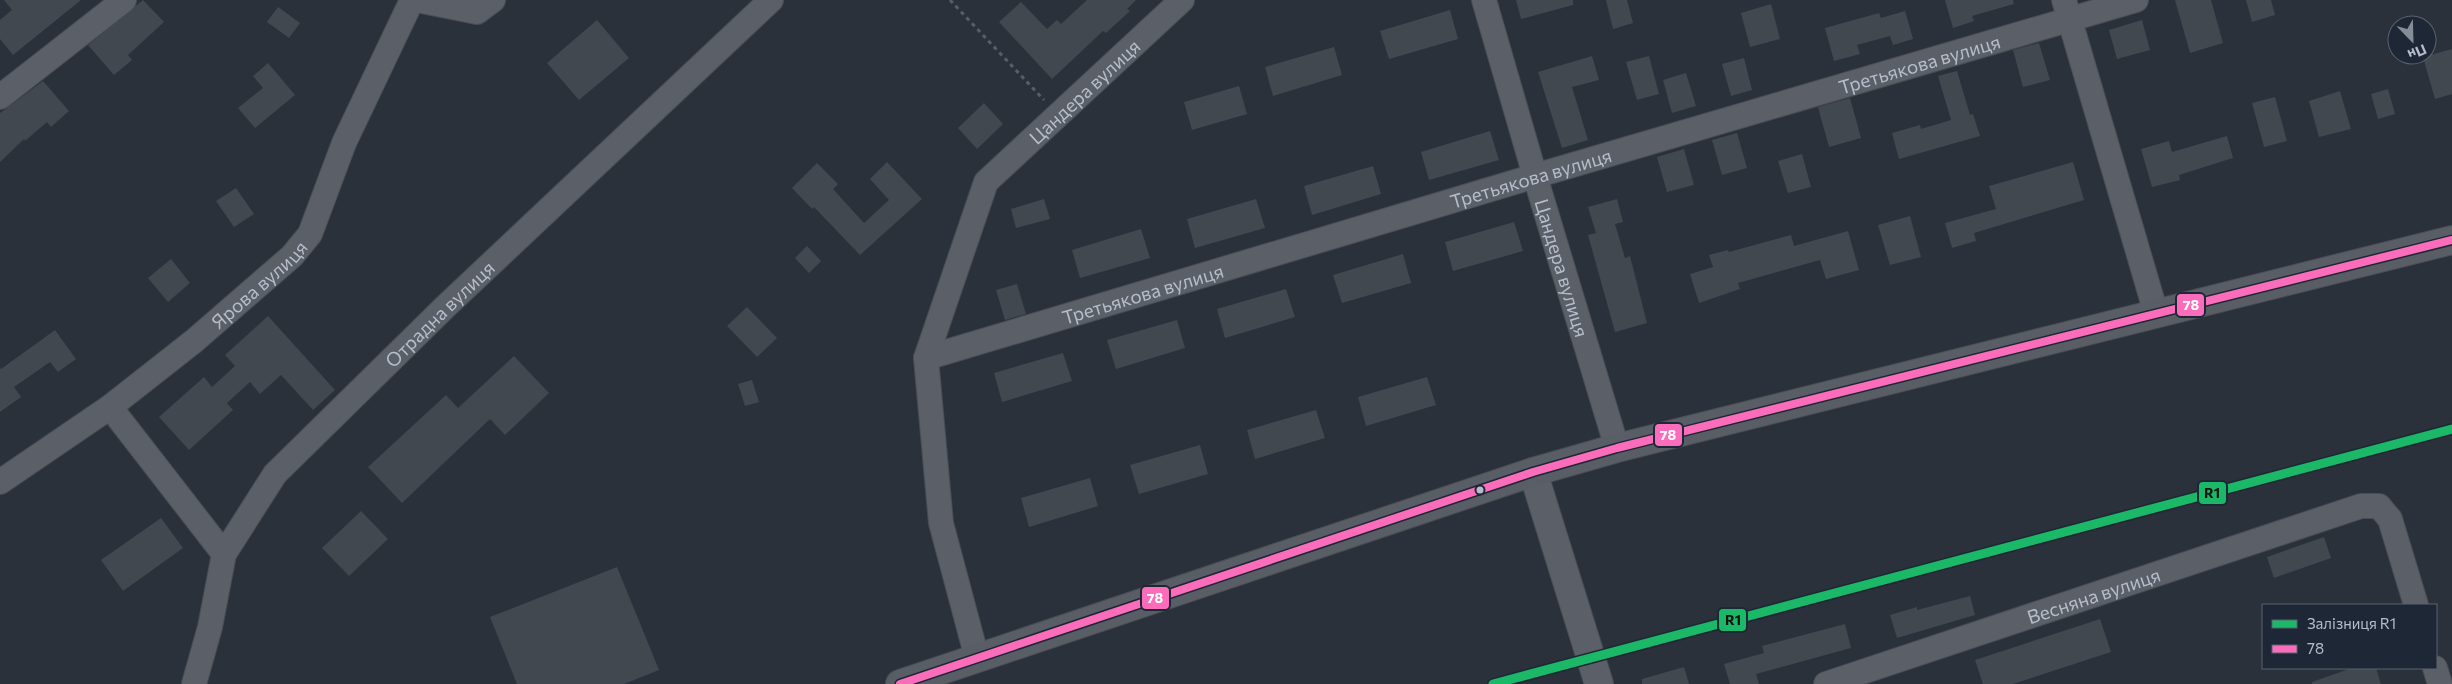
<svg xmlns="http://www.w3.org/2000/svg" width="2452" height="684" font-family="Commissioner,sans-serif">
<rect width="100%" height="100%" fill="#2a313a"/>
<path fill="#424850" d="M4 0H81L13 55 0 39V20L12 10Z
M143 0 164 22 128 55 132 60 114 75 88 45Z
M1087 0H1136L1127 9 1130 11 1106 33 1103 31 1052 79 999 22 1021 2 1047 29 1057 20 1061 24Z
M1516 0H1573V5L1521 19Z
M1606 0H1627L1633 23 1613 29Z
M1945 0H2013L2014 4 1972 16 1974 21 1953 28Z
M2175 0H2211L2223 43 2190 53Z
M2246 0H2271L2275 15 2252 22Z
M1771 4 1780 39 1750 47 1741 13Z
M278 7 300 23 289 38 267 22Z
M1450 10 1458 39 1389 59 1380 31Z
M1905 11 1913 39 1893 45 1890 36 1857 45 1860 54 1834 61 1825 28 1879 13 1881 18Z
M597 20 629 58 579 100 547 63Z
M2142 20 2150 50 2117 59 2109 30Z
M2039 43 2050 80 2023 87 2013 50Z
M1334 47 1342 75 1273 96 1265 67Z
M2452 49V94L2435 99 2423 57Z
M1592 56 1599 80 1572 87 1588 140 1562 148 1538 72Z
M1649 56 1659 94 1637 100 1626 62Z
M1744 58 1752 90 1731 96 1722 64Z
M268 63 295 95 255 128 238 108 263 88 253 76Z
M1957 71 1970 115 1973 114 1980 136 1899 159 1892 133 1920 125 1921 129 1951 120 1938 76Z
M1686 73 1696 106 1672 113 1663 80Z
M43 81 69 111 51 127 47 122 25 141 24 139 0 162V113Z
M1239 86 1247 114 1192 130 1184 102Z
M2388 89 2395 114 2378 119 2371 94Z
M2340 91 2351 129 2319 137 2309 101Z
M2275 97 2287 141 2264 147 2252 103Z
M1850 98 1861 138 1829 147 1818 107Z
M984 103 1003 124 977 149 958 128Z
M1490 131 1499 160 1429 180 1421 152Z
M1737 133 1747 168 1722 175 1712 140Z
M2227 136 2233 158 2179 175 2180 180 2152 187 2141 149 2169 141 2172 152Z
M1684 149 1694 185 1667 192 1657 157Z
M1802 154 1811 187 1788 193 1778 161Z
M887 162 922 199 860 255 814 207 812 209 792 188 817 163 838 184 833 189 864 223 889 200 870 179Z
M2073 162 2084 200 1974 233 1976 241 1952 248 1945 223 1996 209 1989 186Z
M1373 166 1381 194 1312 215 1304 186Z
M236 188 254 214 234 227 216 201Z
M1044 199 1050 219 1016 228 1011 209Z
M1256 199 1265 228 1195 248 1187 219Z
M1617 199 1623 222 1615 224 1625 258 1630 256 1647 323 1615 332 1588 235 1596 233 1588 207Z
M1910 216 1921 257 1890 265 1878 225Z
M1514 222 1523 251 1453 271 1445 242Z
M1141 229 1150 258 1080 278 1072 250Z
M1848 231 1859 270 1826 279 1820 260 1738 283 1740 289 1699 303 1690 274 1713 267 1709 255 1728 250 1729 252 1791 235 1794 246Z
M807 246 821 261 809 273 795 258Z
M1403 254 1411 283 1342 303 1333 275Z
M171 259 190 283 168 302 148 278Z
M1017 284 1026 314 1005 320 996 290Z
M1286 289 1295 317 1225 338 1217 309Z
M747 307 777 338 757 357 727 326Z
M268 316 335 390 313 410 281 375 260 394 250 382 227 403 233 410 189 450 159 417 204 377 212 387 235 366 225 355Z
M1177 320 1185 348 1116 369 1107 340Z
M55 330 76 359 58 372 50 362 14 387 21 397 0 412V368L1 369Z
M1063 353 1072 381 1002 402 994 373Z
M514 356 549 393 505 435 490 419 402 503 368 467 446 395 458 408Z
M1427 377 1436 405 1366 426 1358 397Z
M752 380 759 402 745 406 738 384Z
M1316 410 1325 438 1255 459 1247 430Z
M1200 445 1208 474 1139 494 1130 465Z
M1090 478 1098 506 1029 527 1021 498Z
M361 511 388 539 349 576 322 548Z
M161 518 183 548 123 591 101 560Z
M2324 537 2331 558 2274 578 2267 557Z
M617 567 659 670 624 684H517L490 617Z
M1970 596 1975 615 1897 638 1890 615 1917 607V610Z
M2100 619 2111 652 2013 684H1983L1975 660Z
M1845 624 1851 648 1756 674 1759 684H1730L1724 664 1764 653 1762 646Z
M1684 667 1689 684H1642V679Z
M2352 668H2376L2381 684H2312V682Z"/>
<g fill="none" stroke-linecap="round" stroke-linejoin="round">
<g stroke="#494d54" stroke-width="26">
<g id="minor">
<path d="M417 0 477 12 493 0"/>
<path id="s1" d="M1484 0 1535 176 1617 448"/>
<path d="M2064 0 2156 313"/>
<path d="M0 97 124 0"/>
<path id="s2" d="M926 358 1535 176 2136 0"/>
<path d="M110 407 224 554"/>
<path id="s3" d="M0 482 110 407 194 341 292 256 310 234 344 143 412 0"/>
<path id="s4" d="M977 658 941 523 926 358 986 182 1182 0"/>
<path d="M2435 668 2440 684"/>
<path id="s5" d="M194 684 210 627 224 554 275 474 445 307 771 0"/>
<path id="s6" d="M1826 684 2361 506H2379L2390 519 2416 605"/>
</g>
</g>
<g stroke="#494d54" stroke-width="30">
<path id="tertiary" d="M1533 472 1599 684"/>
</g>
<g stroke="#494d54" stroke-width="30">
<path id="secondary" d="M900 684 1533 472 1617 448 2452 240"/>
</g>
<path stroke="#585e65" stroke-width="3" stroke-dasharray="4 4" stroke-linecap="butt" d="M950 0 1044 100"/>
<use href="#minor" stroke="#5b5f67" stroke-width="24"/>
<use href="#tertiary" stroke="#5b5f67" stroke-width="28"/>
<use href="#secondary" stroke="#595e66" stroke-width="28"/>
<g stroke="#1d2735" stroke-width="11">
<path id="bus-1" d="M900 684 1533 472 1617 448 2452 240"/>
</g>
<use href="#bus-1" stroke="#fb6dba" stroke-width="8"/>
<g stroke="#1d2735" stroke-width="12">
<path id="rail-1" d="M1493 684 2452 429"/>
</g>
<use href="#rail-1" stroke="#1ab867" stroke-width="9"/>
</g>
<circle fill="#b5bdcb" stroke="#1d2735" stroke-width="2" cx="1480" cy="490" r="4.5"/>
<g text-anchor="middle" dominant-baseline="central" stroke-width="5" stroke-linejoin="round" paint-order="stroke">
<g font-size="19" fill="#b5bdcb" stroke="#1d2735">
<text stroke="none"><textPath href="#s2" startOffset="1036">Третьякова вулиця</textPath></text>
<text stroke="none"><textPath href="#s4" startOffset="625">Цандера вулиця</textPath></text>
<text stroke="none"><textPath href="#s2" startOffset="631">Третьякова вулиця</textPath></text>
<text stroke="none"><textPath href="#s1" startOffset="279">Цандера вулиця</textPath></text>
<text stroke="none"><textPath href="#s3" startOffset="326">Ярова вулиця</textPath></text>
<text stroke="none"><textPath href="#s2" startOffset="226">Третьякова вулиця</textPath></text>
<text stroke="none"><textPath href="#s5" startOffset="458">Отрадна вулиця</textPath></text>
<text stroke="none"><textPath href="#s6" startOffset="282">Весняна вулиця</textPath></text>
</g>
</g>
<g stroke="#1d2735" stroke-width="2">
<rect x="2176" y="293" width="29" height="24" rx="5" fill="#fb6dba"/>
<rect x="1654" y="423" width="29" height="24" rx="5" fill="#fb6dba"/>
<rect x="2198" y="481" width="29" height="24" rx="5" fill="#1ab867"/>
<rect x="1141" y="586" width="29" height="24" rx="5" fill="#fb6dba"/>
<rect x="1718" y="608" width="29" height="24" rx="5" fill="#1ab867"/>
</g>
<g font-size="14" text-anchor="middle" font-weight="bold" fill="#fff">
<text x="2191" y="310">78</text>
<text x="1668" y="440">78</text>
<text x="1155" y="603">78</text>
</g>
<g font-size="14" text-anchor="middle" font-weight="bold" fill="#111">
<text x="2212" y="498">R1</text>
<text x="1733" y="625">R1</text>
</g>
<rect x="2262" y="604" width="175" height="65" fill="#1d2735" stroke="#5a6371"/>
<rect x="2272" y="620" width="25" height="8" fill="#1ab867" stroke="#5a6371"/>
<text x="2307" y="629" font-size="15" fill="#b5bdcb">Залізниця R1</text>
<rect x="2272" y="645" width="25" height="8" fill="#fb6dba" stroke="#5a6371"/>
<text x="2307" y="654" font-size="15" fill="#b5bdcb">78</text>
<g transform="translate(2412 40) rotate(157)"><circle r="24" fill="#1d2735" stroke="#5a6371"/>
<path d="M0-4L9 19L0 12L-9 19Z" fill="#848c98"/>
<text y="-8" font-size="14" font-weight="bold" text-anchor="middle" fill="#b5bdcb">Пн</text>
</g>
</svg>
